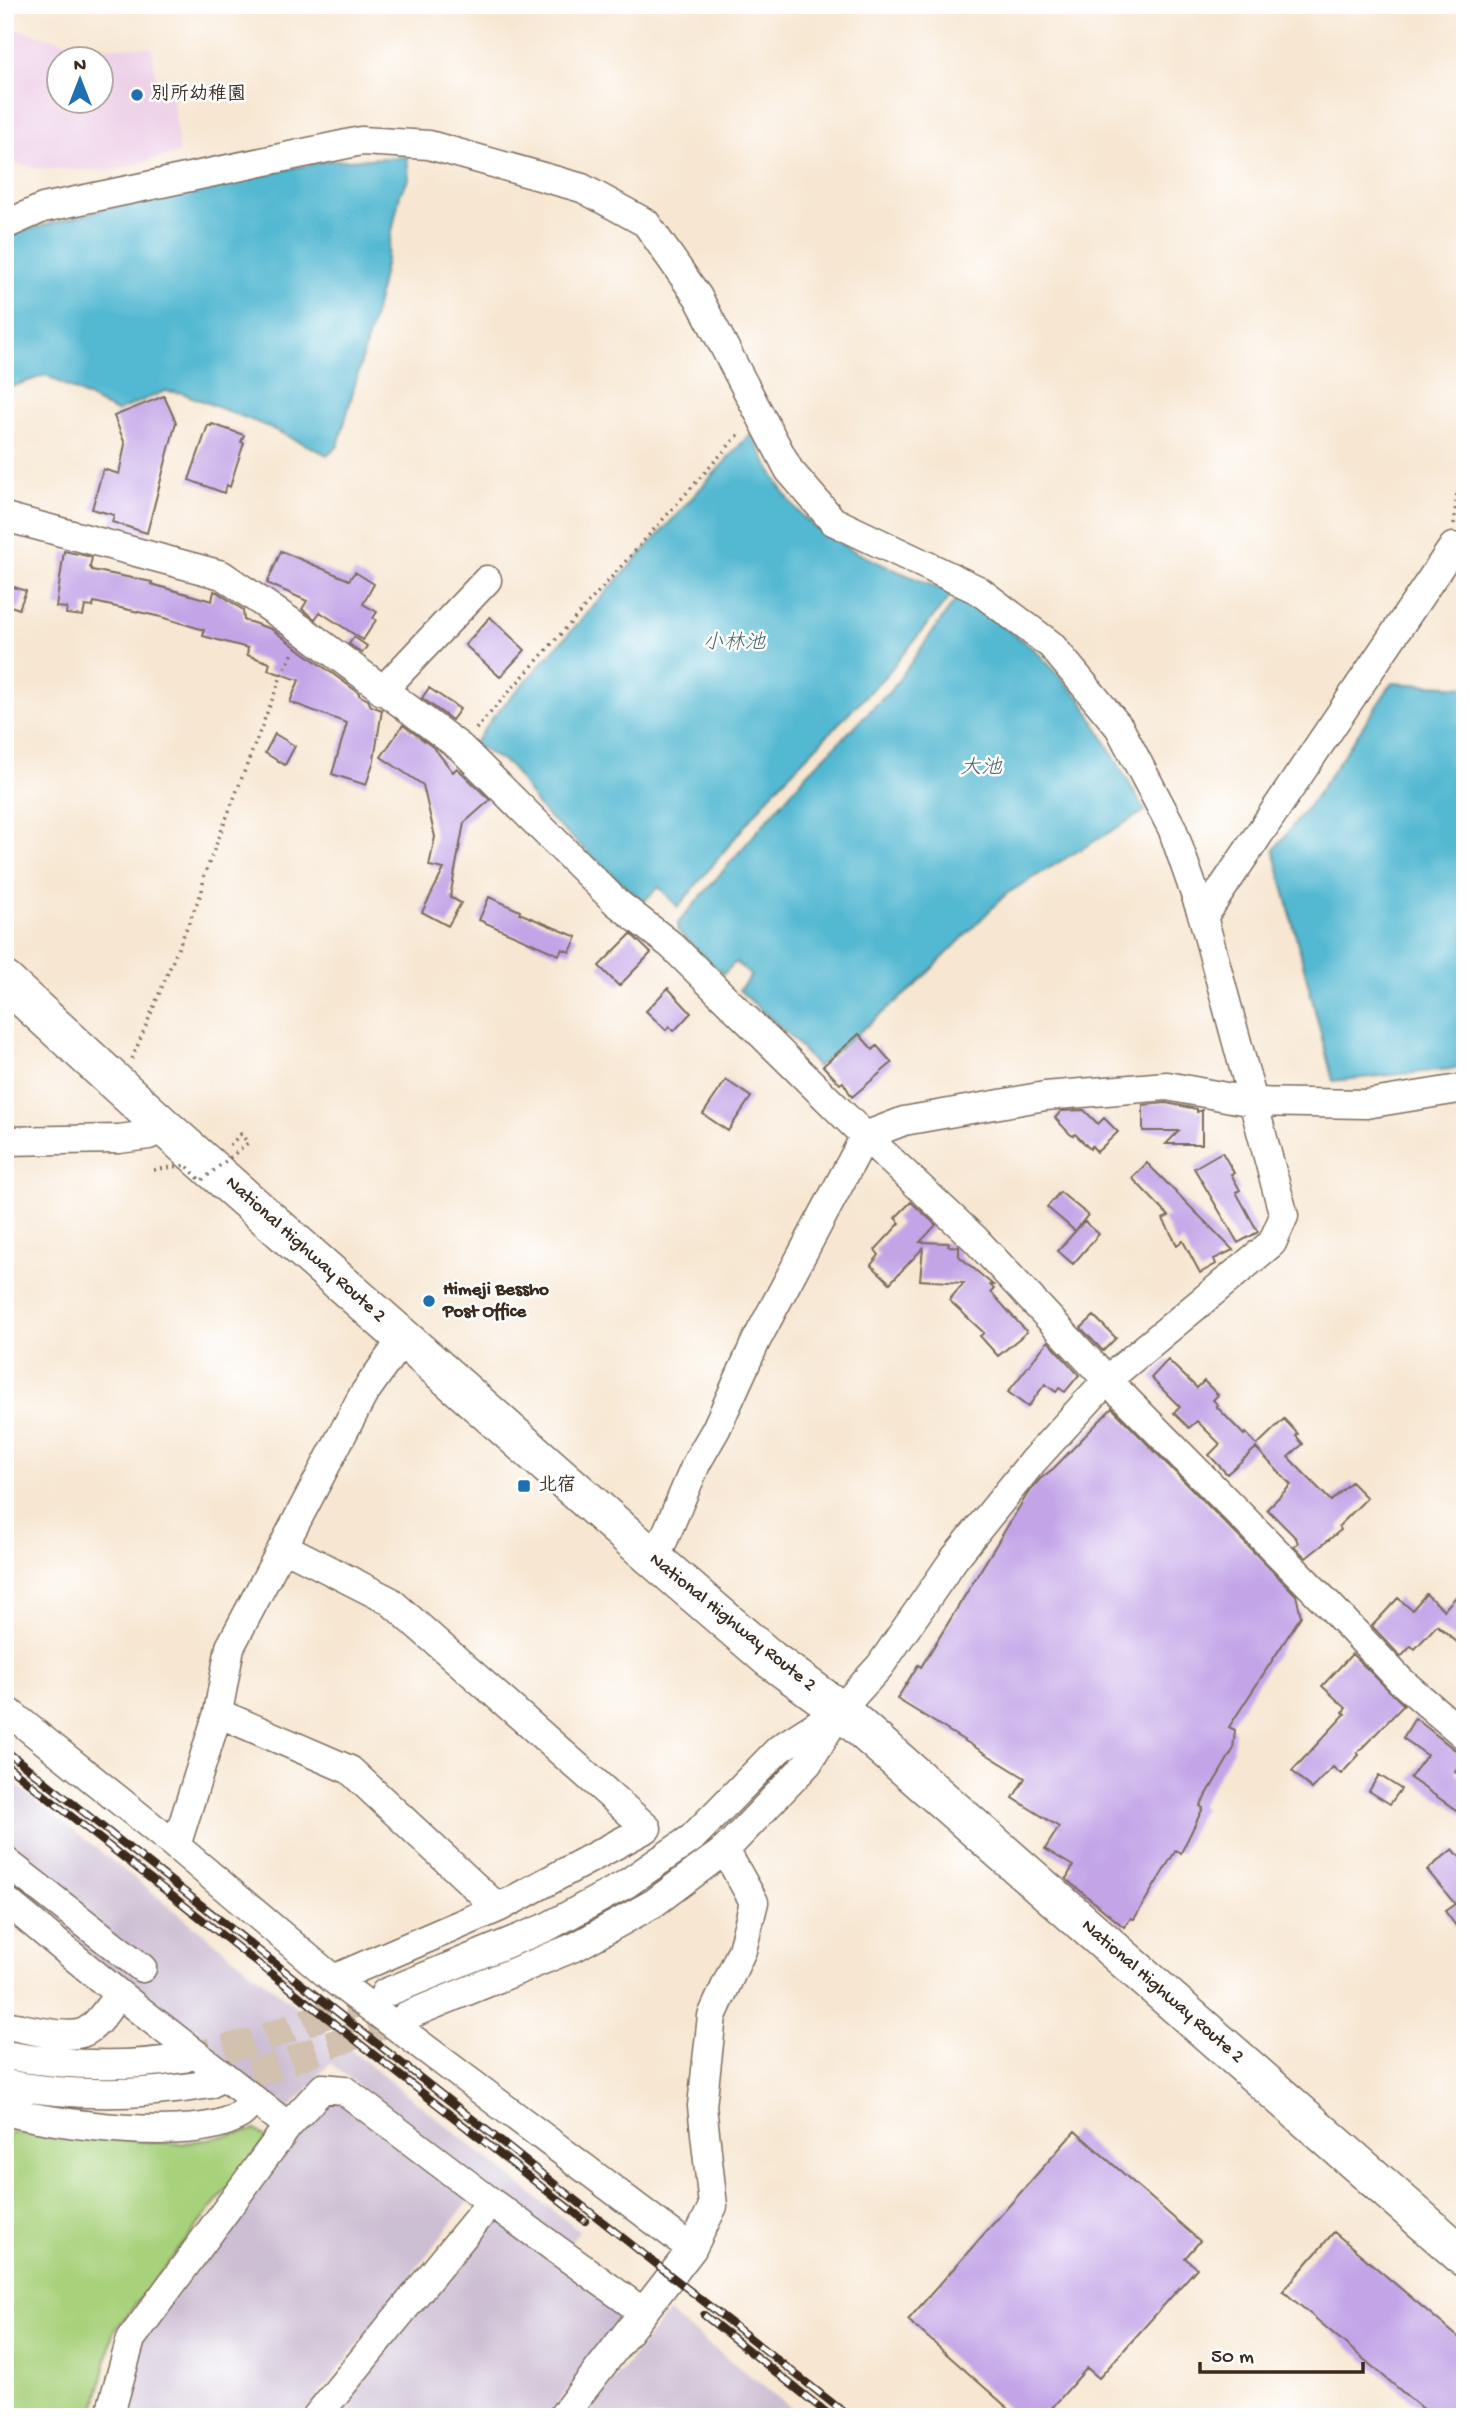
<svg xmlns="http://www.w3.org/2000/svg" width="1470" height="2422" font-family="'Gochi Hand','Klee One',sans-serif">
<rect width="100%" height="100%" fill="#fff"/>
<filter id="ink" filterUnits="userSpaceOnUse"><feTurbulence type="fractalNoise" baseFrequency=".0143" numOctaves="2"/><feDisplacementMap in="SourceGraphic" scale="14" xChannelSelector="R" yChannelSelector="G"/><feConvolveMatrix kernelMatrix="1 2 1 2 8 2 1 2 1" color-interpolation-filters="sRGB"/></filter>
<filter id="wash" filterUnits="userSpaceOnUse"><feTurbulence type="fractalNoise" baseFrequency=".00686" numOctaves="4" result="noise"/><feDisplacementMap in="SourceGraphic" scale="28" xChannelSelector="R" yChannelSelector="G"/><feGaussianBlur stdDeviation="1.57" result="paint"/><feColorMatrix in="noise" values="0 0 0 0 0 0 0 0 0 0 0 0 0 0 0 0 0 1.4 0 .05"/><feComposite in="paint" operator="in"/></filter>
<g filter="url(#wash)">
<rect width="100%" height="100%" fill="#f7e7d2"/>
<path fill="#eed0e7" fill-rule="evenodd" d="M5 27 89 47H152L157 88 172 89 179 153 110 171 33 168 5 161ZM60 60H102V102H60Z"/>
<path fill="#ccbed3" d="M5 1776 579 2231 565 2248 330 2063 288 2111 5 1887Z
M334 2093 470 2199 302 2417H123L139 2343Z
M495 2213 628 2315 547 2417H334Z
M668 2313 803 2417H585Z"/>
<path fill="#a8d17c" stroke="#727e4d" stroke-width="2" d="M256 2130 266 2139 113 2333 93 2417H5V2145L11 2132 181 2144Z"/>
<path fill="#52b8d1" stroke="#467178" stroke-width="2" d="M407 157 409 179 400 194 375 312 338 446 328 455 264 425 182 393 165 391 116 412 46 375 11 387 5 385V239L19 232 154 196 327 161Z
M751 433C765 459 778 488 798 511 830 548 907 574 952 594L887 674 776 788 678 907 659 887 643 902 542 811 510 766 474 744 492 718Z
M959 595 1034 649 1081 699 1145 811 1006 894 915 986 817 1067 794 1040 739 990 751 976 736 962 723 974 678 931V923L804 777 892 689Z
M1392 683 1465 687V1065L1451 1069 1333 1081 1274 850 1316 796Z"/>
<g id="blocks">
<path fill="#c3a5e7" d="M164 396 176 422 147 533 112 522 114 515 92 509 103 469 119 474 125 444 114 416Z
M212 424 244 435 241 442 244 443 235 470 230 487 227 485 224 493 189 480 208 425 211 426Z
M64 551 92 557 90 567 92 570 152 582 151 584 212 601 214 591 217 592 243 610 244 620 271 629 359 693V695L368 700 371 706 382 710 374 760 366 785 332 774 347 723 290 702 299 680 268 670 270 663 247 655 248 648 203 636 204 630 161 617 94 602 93 607 85 606 83 616 66 614 67 608 56 607Z
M281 551 349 580 355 572 374 584 363 604 377 612 373 618 376 620 363 640 320 612 315 619 302 609 307 601 267 583Z
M5 584 26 591 19 609 5 604Z
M490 617 525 650 500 677 465 645Z
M354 637 367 646 362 653 349 644Z
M429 688 460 709 452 720 422 698Z
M403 725 434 748 453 772 457 768 490 800 464 823 450 897 461 903 448 926 422 912 444 869 429 866 435 837 423 785 381 757Z
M275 734 295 746 285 765 265 753Z
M489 897 520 911 519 913 577 937 570 952 562 949 559 955 479 920Z
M631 934 651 953 619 986 599 966Z
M668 988 691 1013 674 1031 669 1026 666 1030 646 1011Z
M859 1034 873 1050 877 1046 892 1063 852 1097 843 1082 840 1084 823 1066Z
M726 1080 751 1097 728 1131 703 1114Z
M1166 1103 1197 1109V1112L1202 1110V1144H1166L1179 1131H1143V1105Z
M1084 1110 1098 1124 1104 1118 1118 1132 1097 1152 1092 1146 1090 1149 1075 1134 1073 1136 1070 1134 1055 1118 1061 1111Z
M1222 1152 1234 1173 1231 1174 1240 1190 1236 1192 1258 1232 1238 1243 1194 1168Z
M1147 1163 1233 1250 1214 1259 1216 1264 1200 1273 1183 1241 1177 1245 1163 1219 1169 1216 1132 1178Z
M1060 1192 1088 1215 1075 1231 1047 1207Z
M911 1202 936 1225 920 1242 949 1243 948 1246 959 1247V1256L993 1285H990L994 1289 991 1292 1027 1332 998 1356 980 1336 984 1333 949 1300 964 1283 920 1280 923 1248 890 1283 871 1265 879 1255 875 1250 900 1223 895 1218Z
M1084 1221 1099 1234 1073 1264 1058 1251Z
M1094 1316 1116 1338 1103 1351 1081 1328Z
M1048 1341 1079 1375 1065 1392 1059 1388 1056 1392 1045 1384 1028 1407 1008 1392Z
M1168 1360 1197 1388 1204 1381 1218 1395 1213 1400 1218 1405 1216 1406 1244 1435 1246 1433 1257 1445 1284 1419 1298 1434 1296 1436 1303 1444 1288 1457 1331 1501 1351 1482 1367 1498 1339 1526 1341 1530 1306 1558 1294 1546 1298 1543 1296 1538 1267 1509 1291 1485 1256 1448 1227 1474 1209 1455 1220 1444 1197 1421 1189 1428 1174 1413 1180 1407 1151 1378Z
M1112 1408 1296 1595 1301 1616 1229 1727 1235 1730 1233 1750 1200 1806 1203 1808 1181 1853 1176 1850 1134 1919 1131 1918 1124 1927 1066 1879 1073 1866 1045 1849 1059 1827 1013 1798 1025 1778 897 1699 918 1665 921 1667 1028 1493 1040 1479 1054 1468Z
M1465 1587V1649L1437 1625 1415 1649 1411 1646 1401 1657 1372 1626 1398 1598 1412 1610 1426 1594 1444 1610Z
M1352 1654 1404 1705 1357 1753 1359 1755 1341 1774 1333 1767 1312 1789 1292 1771 1345 1714 1343 1712 1346 1708 1322 1686Z
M1415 1718 1454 1749 1465 1753V1759L1455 1772 1465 1779V1816L1410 1778 1427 1755 1403 1738Z
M1379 1775 1401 1789 1390 1804 1369 1791Z
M1453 1849 1465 1863V1938L1445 1911 1455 1904 1427 1870Z
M1075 2131 1200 2241 1185 2258 1197 2268 1099 2378 1087 2368 1044 2417H1018L908 2320Z
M1334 2232 1465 2343V2417H1432L1283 2291Z"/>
</g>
</g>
<g filter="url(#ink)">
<use href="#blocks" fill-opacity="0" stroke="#7d6c5d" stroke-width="2"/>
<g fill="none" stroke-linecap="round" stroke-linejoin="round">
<path stroke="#d1c1ae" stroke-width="28" stroke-dasharray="28 14" stroke-linecap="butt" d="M184 2058 254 2042 384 1993
M210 2084 268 2069 406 2016"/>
<g stroke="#7d6c5d" stroke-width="31">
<path id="minor" d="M5 225 43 208 361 141 429 145 582 188 646 223 698 297 789 470 833 521 978 590 1051 645 1119 727 1172 828 1203 917 1284 1216 1272 1243 1107 1380 1033 1461 954 1559 880 1666 840 1710 808 1763 725 1850 654 1903 577 1946 406 2016
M5 517 222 575 304 631 460 747 616 902 671 945 865 1136 975 1239 1107 1380 1330 1606 1401 1681 1465 1736
M382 691 487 580
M1203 917 1453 547 1465 555
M5 1141 119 1139 149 1135 163 1126
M284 1547 390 1601 647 1828 498 1908 333 1979
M655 1560 697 1462 716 1429 756 1341 865 1136 904 1121 1045 1096 1167 1086 1253 1102 1366 1104 1465 1088
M5 1709 176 1846 333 1979 692 2249
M218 1713 350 1770 498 1908
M176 1846 218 1713 230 1647 363 1395 403 1338
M5 1861 142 1968
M5 1900 119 1994 288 2126
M385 1993 547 1927 626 1884 692 1838 779 1749 835 1713
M5 2025C25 2028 63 2039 82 2033 97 2028 109 2006 119 1994
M5 2055C65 2066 123 2068 184 2058
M5 2084C74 2097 141 2096 210 2084
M5 2111C55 2124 196 2144 239 2115 245 2112 249 2104 254 2100
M109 2417 131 2339 288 2126 323 2088 344 2090 491 2202 643 2312
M316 2417 491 2202
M562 2417 692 2249 713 2206 702 2106 712 2016 742 1950 754 1902 725 1850"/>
</g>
<g stroke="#7d6c5d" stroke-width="41">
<path id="highway" d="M5 981 163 1126 655 1560 770 1659 840 1710 1465 2258"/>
</g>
<path stroke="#7d6c5d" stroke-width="3.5" stroke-dasharray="2 5" stroke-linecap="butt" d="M1454 524 1457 493 1465 472
M476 729 741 432
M132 1059 202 891 204 876 282 674 293 653"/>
<use href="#minor" stroke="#fff" stroke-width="28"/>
<use href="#highway" stroke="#fff" stroke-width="38"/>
<g stroke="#3b2a1e" stroke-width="8">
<path id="rail" d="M5 1750 850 2417
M5 1764 585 2221
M704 2315 832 2417"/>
</g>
<use href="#rail" stroke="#fff" stroke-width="5" stroke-dasharray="16" stroke-linecap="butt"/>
<path stroke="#7d6c5d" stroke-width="3.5" stroke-dasharray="2 5" stroke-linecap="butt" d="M154 1170 186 1165 201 1181 248 1143 241 1134 229 1146"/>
</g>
</g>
<g fill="#1f6fb2" stroke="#fff" stroke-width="2.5">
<circle cx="137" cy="95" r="7"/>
<circle cx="429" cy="1301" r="7"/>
<rect x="517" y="1479" width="14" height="14" rx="3.5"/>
</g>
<g text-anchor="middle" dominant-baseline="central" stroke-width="5" stroke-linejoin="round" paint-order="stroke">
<g font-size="19" font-weight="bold" fill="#3b2a1e" stroke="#fff" text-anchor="start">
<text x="151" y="95">別所幼稚園</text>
<text x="443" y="1290">Himeji Bessho<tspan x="443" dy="22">Post Office</tspan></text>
<text x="538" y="1486">北宿</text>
</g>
<g font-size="19" fill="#3b2a1e" stroke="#fff">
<text transform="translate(305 1250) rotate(42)">National Highway Route 2</text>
<text transform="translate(732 1623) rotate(39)">National Highway Route 2</text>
<text transform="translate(1162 1992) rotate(41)">National Highway Route 2</text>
</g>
<g font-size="21" font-style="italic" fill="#446366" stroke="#fff">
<text x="734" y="644">小林池</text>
<text x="981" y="769">大池</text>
</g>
</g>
<rect width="1470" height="2422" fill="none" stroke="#fff" stroke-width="28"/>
<g transform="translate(80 80)"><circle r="33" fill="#ffffff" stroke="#b1aaa5" stroke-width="2"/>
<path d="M0-5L12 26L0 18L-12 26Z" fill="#1f6fb2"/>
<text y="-10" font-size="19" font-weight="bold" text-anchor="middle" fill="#3b2a1e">N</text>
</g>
<path d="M1200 2362v10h163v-10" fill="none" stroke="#3b2a1e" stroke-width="3.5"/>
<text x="1211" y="2362" font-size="21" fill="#3b2a1e" stroke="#ffffff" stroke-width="5" paint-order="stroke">50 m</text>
</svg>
